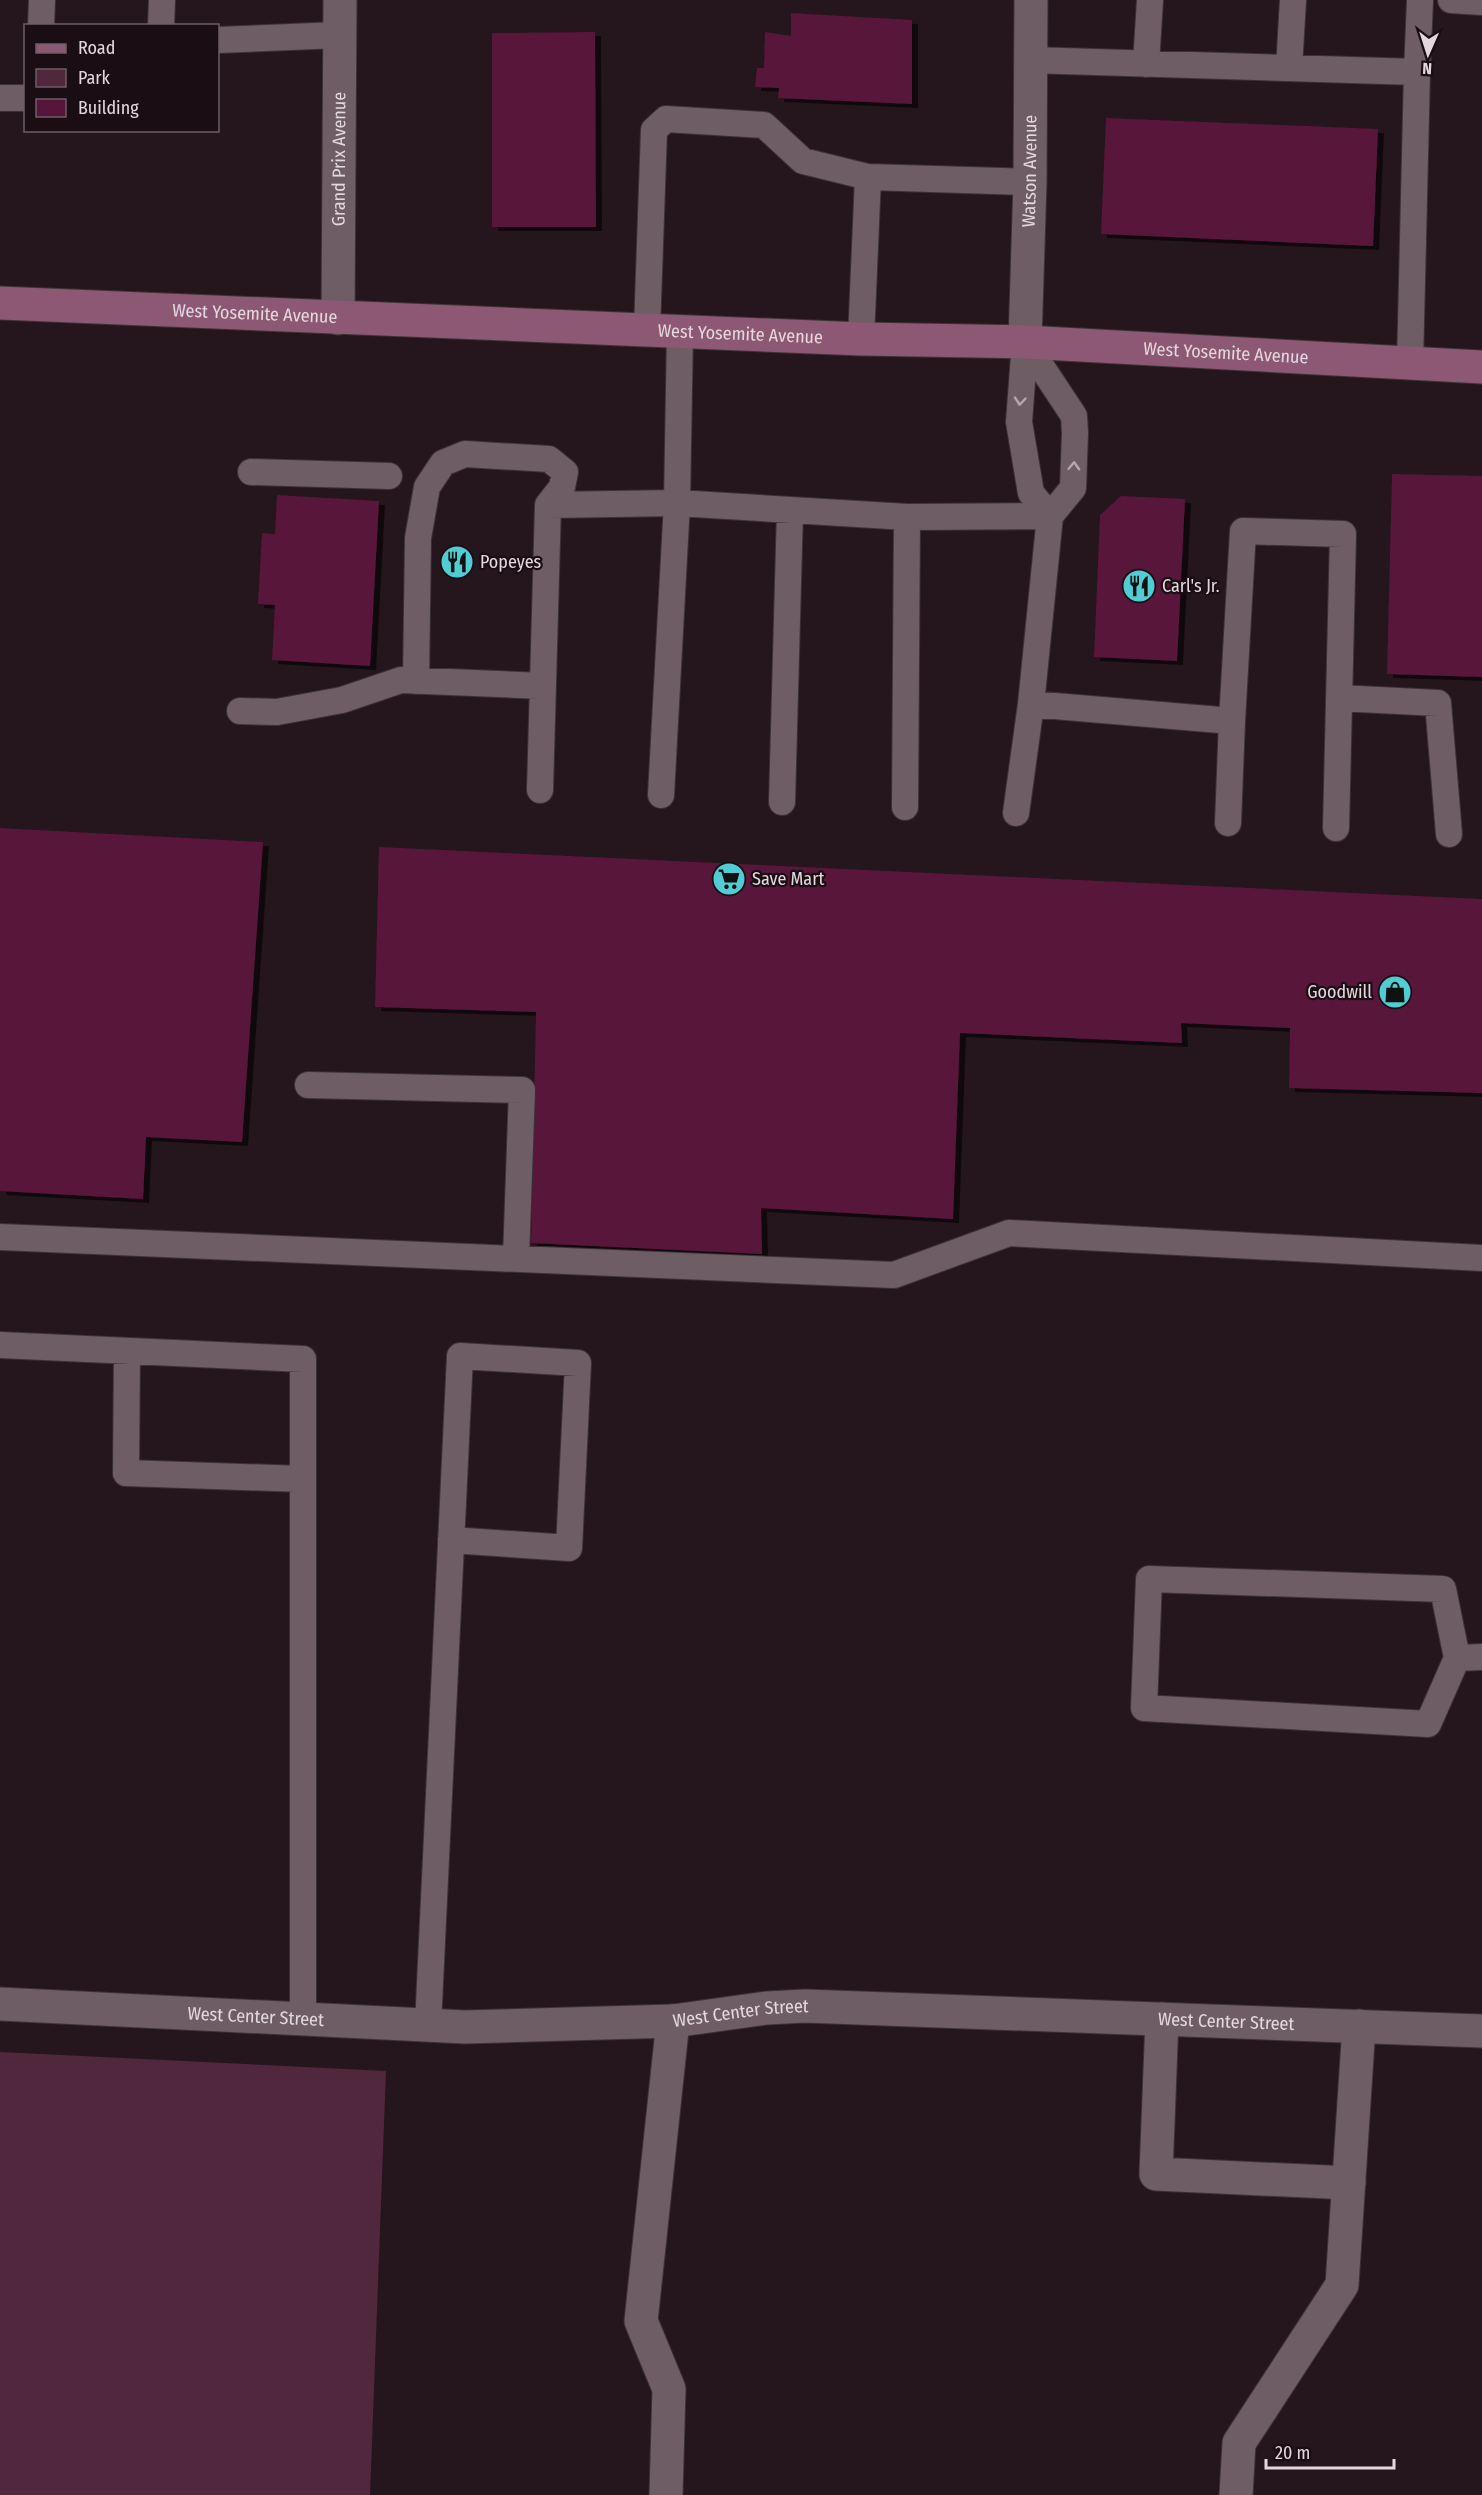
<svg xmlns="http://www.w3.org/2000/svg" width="1482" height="2495" font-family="'Fira Sans Condensed',sans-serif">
<defs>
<filter id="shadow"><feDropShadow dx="6" dy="4" stdDeviation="0" flood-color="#0009"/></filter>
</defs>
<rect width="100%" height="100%" fill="#25161d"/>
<path fill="#50273c" d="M0 2052 386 2071 370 2495H0Z"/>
<path fill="#58153b" filter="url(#shadow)" d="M791 13 912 20V104L778 98 779 88 755 87 757 68H764L765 32 791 36Z
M595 32 596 227H492V33Z
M1106 118 1378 129 1373 246 1101 234Z
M1392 474 1482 476V677L1387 674Z
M277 495 379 501 370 666 272 660 275 605 258 604 262 533 275 534Z
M1121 496 1185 499 1177 661 1094 657 1100 515Z
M0 828 263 842 242 1142 146 1137 143 1199 0 1191Z
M379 847 1482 899V1093L1289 1088 1290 1028 1181 1023 1182 1043 960 1033 953 1219 761 1208 762 1254 531 1243 536 1012 375 1007Z"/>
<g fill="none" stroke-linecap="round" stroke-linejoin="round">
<g stroke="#3c3236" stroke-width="28">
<path id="service" d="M1451 0 1482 2
M41 26 42 0
M161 26 162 0
M218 40 339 35
M1030 60 1417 72 1420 0
M1146 64 1150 0
M1289 68 1293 0
M0 98H26
M647 330 654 130 666 119 764 125 803 161 868 177
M861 339 868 177 1030 182
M1025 342 1019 422 1031 493 1050 516
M1410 364 1417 72
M251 472 389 476
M416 681 418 538 427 487 443 463 465 454 549 459 565 472 562 487 548 505
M1339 698 1438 703 1449 834
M1031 704 1232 721 1243 531 1343 534 1336 828
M240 711 277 712 342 700 401 680 543 686
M540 790 548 505 677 503 680 331
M661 795 677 503 907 517 1050 516
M782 802 790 510
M905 807 907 517
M1016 813 1031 704 1050 516 1073 488 1075 433 1074 416 1025 342
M1228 823 1232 721
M308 1085 522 1090 516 1258
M0 1237 894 1275 1009 1233 1482 1258
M0 1345 303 1359V2019
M127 1351 126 1473 303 1479
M1149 1579 1443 1589 1457 1658 1428 1724 1144 1708Z
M1457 1658 1482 1657
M428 2025 460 1356 578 1363 569 1548 451 1540"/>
</g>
<g stroke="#3c3236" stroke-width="35">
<g id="minor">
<path id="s1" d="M338 318 340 0"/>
<path id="s2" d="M1025 342 1030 182 1031 0"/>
<path id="s3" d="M0 2004 465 2027 673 2021 767 2008 805 2006 1482 2031"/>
<path d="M1162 2019 1156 2174 1349 2183"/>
<path d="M666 2495 669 2389 641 2321 673 2021"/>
<path d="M1236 2495 1239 2443 1342 2285 1359 2026"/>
</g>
</g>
<g stroke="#3c3236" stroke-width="35">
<g id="secondary">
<path id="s4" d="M0 303 861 339 1025 342 1482 367"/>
</g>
</g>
<use href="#service" stroke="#6f5d65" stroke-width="26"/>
<use href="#minor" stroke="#6f5d65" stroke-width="33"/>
<use href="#secondary" stroke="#8c5873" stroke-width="33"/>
</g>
<defs><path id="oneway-chevron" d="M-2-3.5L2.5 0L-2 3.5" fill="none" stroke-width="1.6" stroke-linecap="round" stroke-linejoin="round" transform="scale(1.5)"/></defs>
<g stroke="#b5a7ad">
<use href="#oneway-chevron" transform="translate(1020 401) rotate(95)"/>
<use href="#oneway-chevron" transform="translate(1074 466) rotate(-88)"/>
</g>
<defs>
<g id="restaurant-disc" transform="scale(1.725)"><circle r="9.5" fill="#51ccd2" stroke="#1b0d14"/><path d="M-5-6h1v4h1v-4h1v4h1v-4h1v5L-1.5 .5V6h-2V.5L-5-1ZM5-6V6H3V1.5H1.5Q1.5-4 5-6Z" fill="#111"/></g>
<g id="supermarket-disc" transform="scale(1.725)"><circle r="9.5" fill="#51ccd2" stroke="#1b0d14"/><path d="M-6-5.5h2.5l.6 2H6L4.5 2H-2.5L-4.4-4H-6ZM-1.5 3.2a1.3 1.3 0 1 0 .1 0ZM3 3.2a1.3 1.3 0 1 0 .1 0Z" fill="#111"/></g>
<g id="shop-disc" transform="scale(1.725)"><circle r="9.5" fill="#51ccd2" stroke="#1b0d14"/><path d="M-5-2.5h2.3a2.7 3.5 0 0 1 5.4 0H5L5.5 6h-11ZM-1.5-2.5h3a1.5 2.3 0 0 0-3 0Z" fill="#111"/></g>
</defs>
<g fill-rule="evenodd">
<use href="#restaurant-disc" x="457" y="562"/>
<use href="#restaurant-disc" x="1139" y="586"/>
<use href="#supermarket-disc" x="729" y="879"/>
<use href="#shop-disc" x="1395" y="992"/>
</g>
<g text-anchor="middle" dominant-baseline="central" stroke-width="4.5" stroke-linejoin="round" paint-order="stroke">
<g font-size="18" fill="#e3d8dd" stroke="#1b0d14">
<text stroke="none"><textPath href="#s1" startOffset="159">Grand Prix Avenue</textPath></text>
<text stroke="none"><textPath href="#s2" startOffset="171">Watson Avenue</textPath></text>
<text stroke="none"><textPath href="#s4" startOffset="255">West Yosemite Avenue</textPath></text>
<text stroke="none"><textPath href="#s4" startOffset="741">West Yosemite Avenue</textPath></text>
<text stroke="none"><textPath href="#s4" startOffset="1227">West Yosemite Avenue</textPath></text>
<text stroke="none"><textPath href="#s3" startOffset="742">West Center Street</textPath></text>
<text stroke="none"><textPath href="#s3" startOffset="256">West Center Street</textPath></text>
<text stroke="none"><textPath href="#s3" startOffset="1228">West Center Street</textPath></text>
</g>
<g font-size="18" fill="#e3d8dd" stroke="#1b0d14" text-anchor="start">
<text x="480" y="562">Popeyes</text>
<text x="1162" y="586">Carl's Jr.</text>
<text x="752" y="879">Save Mart</text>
<text x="1372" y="992" text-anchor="end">Goodwill</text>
</g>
</g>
<rect x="24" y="24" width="195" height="108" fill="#1b0d14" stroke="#6b5e64" stroke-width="1.5"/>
<rect x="36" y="44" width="30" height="9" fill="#8c5873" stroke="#6b5e64" stroke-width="1.5"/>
<text x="78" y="54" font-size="18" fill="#e3d8dd">Road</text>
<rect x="36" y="69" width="30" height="18" fill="#50273c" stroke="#6b5e64" stroke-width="1.5"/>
<text x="78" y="84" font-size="18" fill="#e3d8dd">Park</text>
<rect x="36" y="99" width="30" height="18" fill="#58153b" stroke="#6b5e64" stroke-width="1.5"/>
<text x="78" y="114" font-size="18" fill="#e3d8dd">Building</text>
<g transform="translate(1428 54) rotate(183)" stroke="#1b0d14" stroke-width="4.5" paint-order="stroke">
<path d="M0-4.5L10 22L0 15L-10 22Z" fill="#e3d8dd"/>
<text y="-9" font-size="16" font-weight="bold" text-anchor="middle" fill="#e3d8dd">N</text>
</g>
<path d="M1266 2459v9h128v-9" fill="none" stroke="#e3d8dd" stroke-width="3"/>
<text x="1275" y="2459" font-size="18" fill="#e3d8dd" stroke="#1b0d14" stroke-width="4.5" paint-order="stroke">20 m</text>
</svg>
